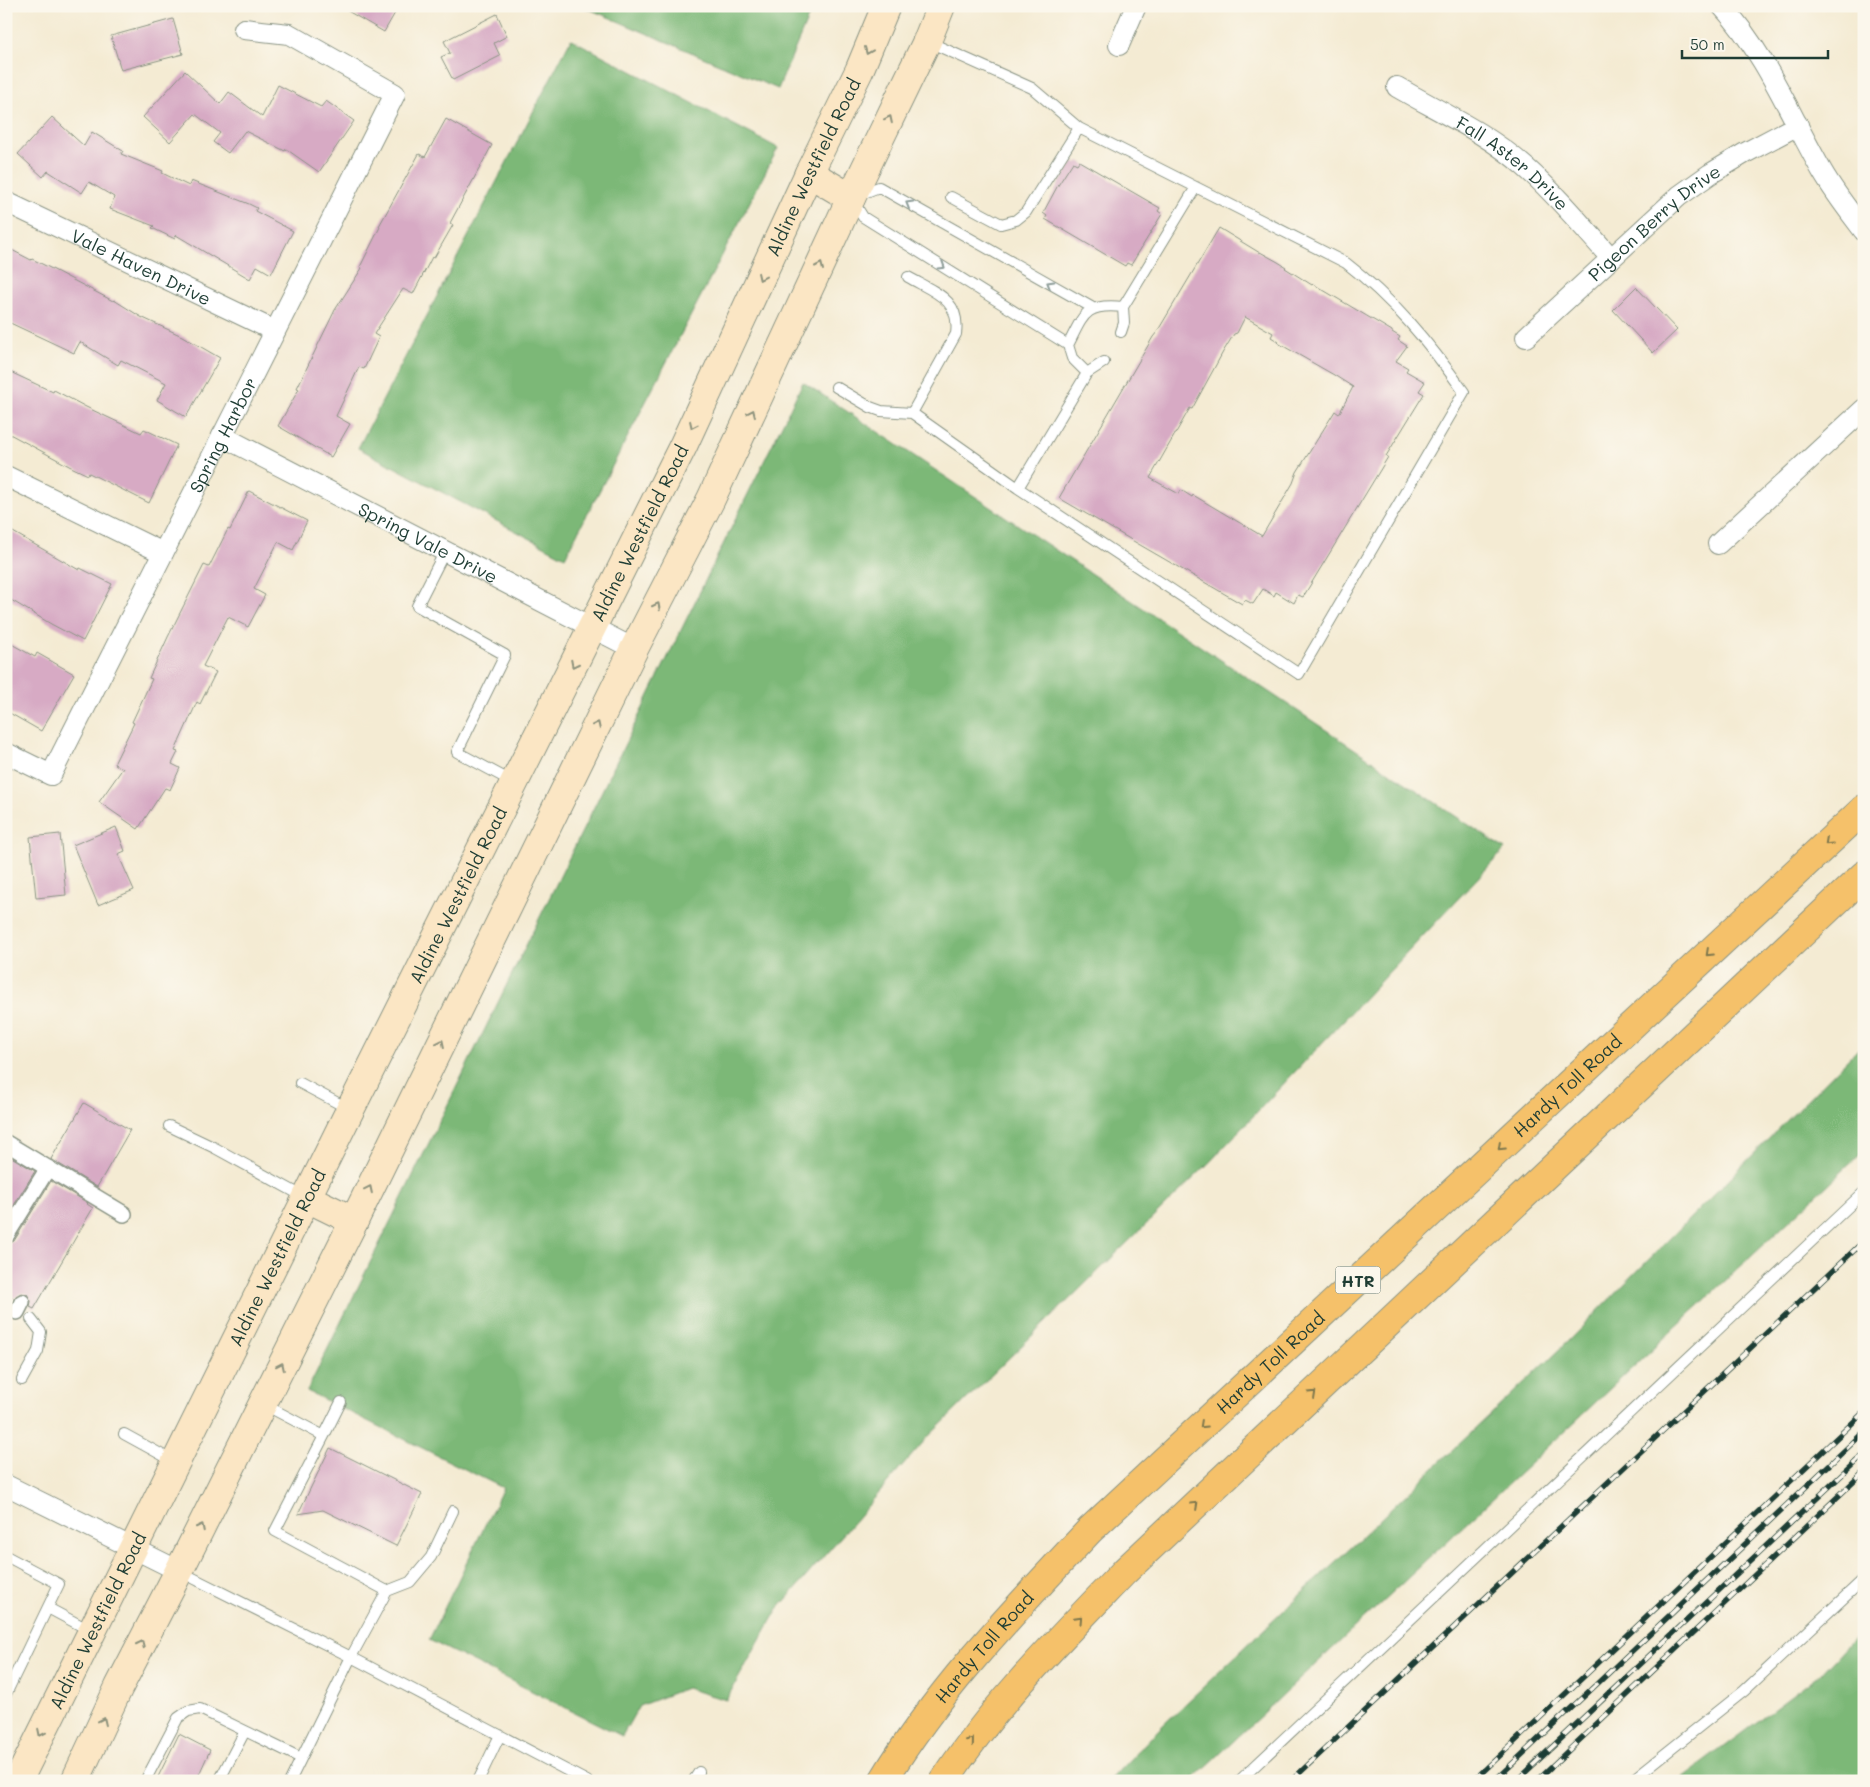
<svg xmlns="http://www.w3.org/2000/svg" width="1870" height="1787" font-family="Mali,sans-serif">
<rect width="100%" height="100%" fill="#fbf7ec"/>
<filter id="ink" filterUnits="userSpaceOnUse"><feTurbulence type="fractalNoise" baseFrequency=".02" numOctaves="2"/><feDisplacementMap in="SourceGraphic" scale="10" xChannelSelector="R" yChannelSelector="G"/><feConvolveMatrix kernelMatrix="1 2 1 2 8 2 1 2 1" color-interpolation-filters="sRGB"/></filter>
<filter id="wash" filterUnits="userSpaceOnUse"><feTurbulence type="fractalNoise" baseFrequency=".0096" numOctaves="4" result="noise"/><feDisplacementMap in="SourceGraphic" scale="20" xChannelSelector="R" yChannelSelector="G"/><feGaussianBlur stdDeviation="1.12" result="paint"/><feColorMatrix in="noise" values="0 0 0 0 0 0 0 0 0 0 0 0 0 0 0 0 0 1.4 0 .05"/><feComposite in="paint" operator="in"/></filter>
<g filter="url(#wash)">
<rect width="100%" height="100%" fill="#f4ebd3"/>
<path fill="#7cb877" stroke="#4e7a56" d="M582 6H813L778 89Z
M571 39 778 148 565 557 358 448Z
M803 382 1505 849 1208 1164 927 1438 777 1610 726 1700 686 1688 639 1706 622 1736 429 1640 503 1488 307 1391Z
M1864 1043V1151L1191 1781H1109L1162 1726 1567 1342Z
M1864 1628V1781H1678L1822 1673Z"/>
<g id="blocks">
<path fill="#d7aac4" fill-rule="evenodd" d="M339 6H399L384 32Z
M497 14 507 36 494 43 500 56 453 80 441 57 450 53 444 41Z
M173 19 183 54 121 70 111 36Z
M185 71 220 104 229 92 262 117 278 85 321 107 326 101 354 121 319 172 286 149 285 151 245 131 228 153 213 142 220 133 195 114 170 142 143 117Z
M52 117 84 146 92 132 123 151 121 154 163 171 162 173 189 186 191 181 249 204 257 208 255 211 293 231 271 274 257 266 250 279 176 235 175 239 152 228 154 226 110 209 114 197 89 182 82 193 48 171 43 177 18 154Z
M446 119 492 145 450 223 453 225 434 258 432 257 413 294 403 289 374 334 379 337 364 369 359 367 336 416 350 424 331 457 278 426 299 389 297 388 335 310 362 268 360 267 380 227 379 226 419 154 425 157Z
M1079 161 1160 208 1158 211 1162 214 1131 265 1127 263 1125 266 1045 219 1047 216 1043 213 1057 187 1073 162 1077 164Z
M1219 228 1260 253V252L1278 262 1286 267 1285 268 1312 285 1313 284 1392 331V332L1400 337 1398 340 1407 346 1396 361 1408 368 1406 371 1425 382 1419 391 1424 394 1386 456 1388 457 1303 597 1298 595 1294 603 1276 592 1274 596 1263 589 1253 604 1245 600 1242 604 1059 498 1153 337 1157 332ZM1245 317 1273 333 1271 337 1279 342 1278 343 1334 375 1353 387 1339 414 1335 411 1297 472 1293 483 1262 536 1193 495 1192 497 1181 490 1179 494 1150 478 1190 408 1192 409 1223 352 1234 334 1237 333Z
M6 247 31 260 32 259 52 269 113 301 114 300 141 317 182 336 220 358 186 417 157 400 166 383 121 360 118 365 80 342 74 353 6 321Z
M1636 287 1677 330 1653 353 1613 310Z
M6 370 53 392 54 390 86 407 141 433 144 429 177 445 149 503 89 473 88 475 71 467 6 432Z
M249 491 307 521 293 550 278 542 254 589 265 595 248 627 228 617 203 666 216 672 200 704 197 702 175 751 178 752 172 764 180 768 170 790 165 788 138 829 99 802 123 768 114 764 134 723 132 722 152 679 149 678 168 637 204 565 209 567 228 529 230 530Z
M6 528 79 570 80 568 112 584 83 641 51 624 6 597Z
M6 641 35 657 37 653 74 674 41 731 6 711Z
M116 827 125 851 118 854 134 890 98 905 73 845Z
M60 834 66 895 36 898 30 837Z
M84 1103 130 1130 97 1187 51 1159Z
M6 1154 35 1171 6 1218Z
M51 1181 88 1203 87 1204 93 1208 34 1309 30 1307 31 1301 27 1294 21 1293 14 1298 6 1294V1245L14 1241Z
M330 1448 422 1494 396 1546 323 1510 298 1514Z
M179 1734 210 1750 196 1781H156Z"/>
</g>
</g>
<g filter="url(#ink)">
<use href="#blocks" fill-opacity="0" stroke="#8a9484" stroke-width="1"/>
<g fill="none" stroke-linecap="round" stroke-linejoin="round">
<g stroke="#8a9484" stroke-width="12">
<path id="service" d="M951 197 1001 224 1016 220 1026 212 1079 128
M908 277C934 292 961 299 956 334L912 413
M1123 307 1196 187
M1068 345 863 217 851 198 879 187 1093 308
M1104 362 1087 373 1072 358 1068 345C1084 314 1085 303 1123 307L1124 323 1121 332
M836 387 870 407 881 411 912 413 1018 488 1299 674 1464 392C1430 344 1393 299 1346 263L1079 128 1032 88 929 42
M1018 488 1087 373
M445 551 417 606 505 655 457 752 513 782
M300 1083 349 1109
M169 1126 215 1148 306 1198
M22 1380 38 1351 41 1332 31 1319
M263 1404 324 1436 275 1531 387 1591 351 1657 290 1781
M124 1434 175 1462
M324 1436 341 1402
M6 1556 59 1584 6 1694
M179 1571 351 1657 587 1781
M387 1591 410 1582 431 1557 453 1511
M48 1608 91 1631
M145 1781 178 1718 188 1711 200 1709 301 1758
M219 1781 245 1731
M478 1781 500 1735
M693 1781 699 1772
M1239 1781 1864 1192
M1631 1781 1744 1691 1864 1579"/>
</g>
<g stroke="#8a9484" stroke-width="18">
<path id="pedestrian" d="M6 1143 124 1214
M6 1236 48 1168
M17 1312 22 1302"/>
</g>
<g stroke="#8a9484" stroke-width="22">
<g id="minor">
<path d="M1722 6C1766 54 1790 115 1822 171 1834 192 1849 211 1864 231"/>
<path d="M1119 45 1136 6"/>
<path id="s1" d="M1397 87C1440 112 1487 133 1524 166 1555 193 1583 227 1611 258"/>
<path id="s2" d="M6 202 275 331"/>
<path id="s3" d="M1526 337 1679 196 1710 174 1745 153 1798 125"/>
<path id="s4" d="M222 436 634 649"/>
<path d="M6 476 163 553"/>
<path d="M1718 544 1864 409"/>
<path id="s5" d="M6 753 51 775 395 94 289 34 244 29"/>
<path d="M6 1485 179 1571"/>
</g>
</g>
<g stroke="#8a9484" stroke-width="30">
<g id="secondary">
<path d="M809 173 851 198"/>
<path d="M307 1198 354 1221"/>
<path id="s6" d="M18 1781 350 1110 683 446 809 173 859 71 886 6"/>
<path d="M75 1781 119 1687 179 1571 354 1221 634 649 711 499 851 198 927 41 941 6"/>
</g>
</g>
<g stroke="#8a9484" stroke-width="30">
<g id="motorway">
<path id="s7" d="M883 1781C939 1688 1016 1609 1090 1530L1864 809"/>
<path d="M944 1781C995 1703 1061 1638 1125 1571L1864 875"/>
</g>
</g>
<use href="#service" stroke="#fff" stroke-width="10"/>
<use href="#pedestrian" stroke="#fff" stroke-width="15"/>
<use href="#minor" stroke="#fff" stroke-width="20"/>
<use href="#secondary" stroke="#fbe6c4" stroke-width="28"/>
<use href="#motorway" stroke="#f5c16b" stroke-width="28"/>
<g stroke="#1f3d34" stroke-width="5.5">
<path id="rail" d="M1291 1781 1864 1241
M1473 1781 1864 1412
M1494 1781 1864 1432
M1516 1781 1864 1454
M1536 1781 1864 1472"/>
</g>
<use href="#rail" stroke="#fbf7ec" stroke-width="4" stroke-dasharray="11" stroke-linecap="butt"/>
</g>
<defs><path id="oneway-chevron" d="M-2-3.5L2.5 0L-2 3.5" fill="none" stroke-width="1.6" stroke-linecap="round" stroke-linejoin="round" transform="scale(1.25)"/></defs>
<g stroke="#8d927c">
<use href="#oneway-chevron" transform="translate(868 51) rotate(113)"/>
<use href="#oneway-chevron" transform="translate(889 119) rotate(-64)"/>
<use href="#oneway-chevron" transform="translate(820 266) rotate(-66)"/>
<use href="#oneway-chevron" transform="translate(761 277) rotate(115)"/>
<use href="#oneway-chevron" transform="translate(752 413) rotate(-65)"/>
<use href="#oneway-chevron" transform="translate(693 425) rotate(115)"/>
<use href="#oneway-chevron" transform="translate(657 606) rotate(-63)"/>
<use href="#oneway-chevron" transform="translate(574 664) rotate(117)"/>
<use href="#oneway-chevron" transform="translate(597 725) rotate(-64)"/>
<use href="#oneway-chevron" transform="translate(441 1043) rotate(-64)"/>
<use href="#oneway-chevron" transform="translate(369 1189) rotate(-64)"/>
<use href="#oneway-chevron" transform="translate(281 1366) rotate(-64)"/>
<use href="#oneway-chevron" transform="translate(201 1527) rotate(-63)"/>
<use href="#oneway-chevron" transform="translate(141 1644) rotate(-63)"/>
<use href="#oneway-chevron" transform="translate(103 1721) rotate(-65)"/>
<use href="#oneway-chevron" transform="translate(41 1733) rotate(116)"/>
</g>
<g stroke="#8f9e9a">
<use href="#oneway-chevron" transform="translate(909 204) rotate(-150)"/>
<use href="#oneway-chevron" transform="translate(942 266) rotate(32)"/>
<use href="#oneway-chevron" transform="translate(1050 284) rotate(-150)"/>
</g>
<g stroke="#7f784d">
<use href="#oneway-chevron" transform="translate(1828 842) rotate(137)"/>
<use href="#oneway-chevron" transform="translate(1709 953) rotate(137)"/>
<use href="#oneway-chevron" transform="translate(1501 1147) rotate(137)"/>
<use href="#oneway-chevron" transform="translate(1313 1394) rotate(-43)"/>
<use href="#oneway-chevron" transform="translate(1203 1425) rotate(137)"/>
<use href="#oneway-chevron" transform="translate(1195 1505) rotate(-43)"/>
<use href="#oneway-chevron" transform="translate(1079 1619) rotate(-47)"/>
<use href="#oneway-chevron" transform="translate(971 1741) rotate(-51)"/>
</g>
</g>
<g text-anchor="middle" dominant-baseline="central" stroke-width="5" stroke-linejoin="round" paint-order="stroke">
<rect fill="#fbf7ec" stroke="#61756b" stroke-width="1" x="1335.5" y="1266.5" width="45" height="27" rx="4"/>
<g font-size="16" font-weight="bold" fill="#1f3d34">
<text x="1358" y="1280">HTR</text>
</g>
<g font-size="18" fill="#1f3d34" stroke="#fbf7ec">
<text stroke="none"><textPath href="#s1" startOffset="139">Fall Aster Drive</textPath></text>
<text stroke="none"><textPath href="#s6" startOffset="1799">Aldine Westfield Road</textPath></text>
<text stroke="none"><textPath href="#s3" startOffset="172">Pigeon Berry Drive</textPath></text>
<text stroke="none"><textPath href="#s2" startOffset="150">Vale Haven Drive</textPath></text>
<text stroke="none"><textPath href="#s5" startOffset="431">Spring Harbor</textPath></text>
<text stroke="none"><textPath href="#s6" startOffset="1394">Aldine Westfield Road</textPath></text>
<text stroke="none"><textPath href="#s4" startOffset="232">Spring Vale Drive</textPath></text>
<text stroke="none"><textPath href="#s6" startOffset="989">Aldine Westfield Road</textPath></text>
<text stroke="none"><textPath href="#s7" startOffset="978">Hardy Toll Road</textPath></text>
<text stroke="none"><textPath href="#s6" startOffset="584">Aldine Westfield Road</textPath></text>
<text stroke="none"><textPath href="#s7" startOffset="572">Hardy Toll Road</textPath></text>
<text stroke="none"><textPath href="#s6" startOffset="179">Aldine Westfield Road</textPath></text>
<text stroke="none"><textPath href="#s7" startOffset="168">Hardy Toll Road</textPath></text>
</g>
</g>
<rect width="1870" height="1787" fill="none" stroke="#fbf7ec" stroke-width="25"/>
<path d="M1682 50v8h146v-8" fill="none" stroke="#1f3d34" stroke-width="2.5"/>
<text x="1690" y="50" font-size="15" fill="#1f3d34" stroke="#fbf7ec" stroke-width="4" paint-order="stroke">50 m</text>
</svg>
